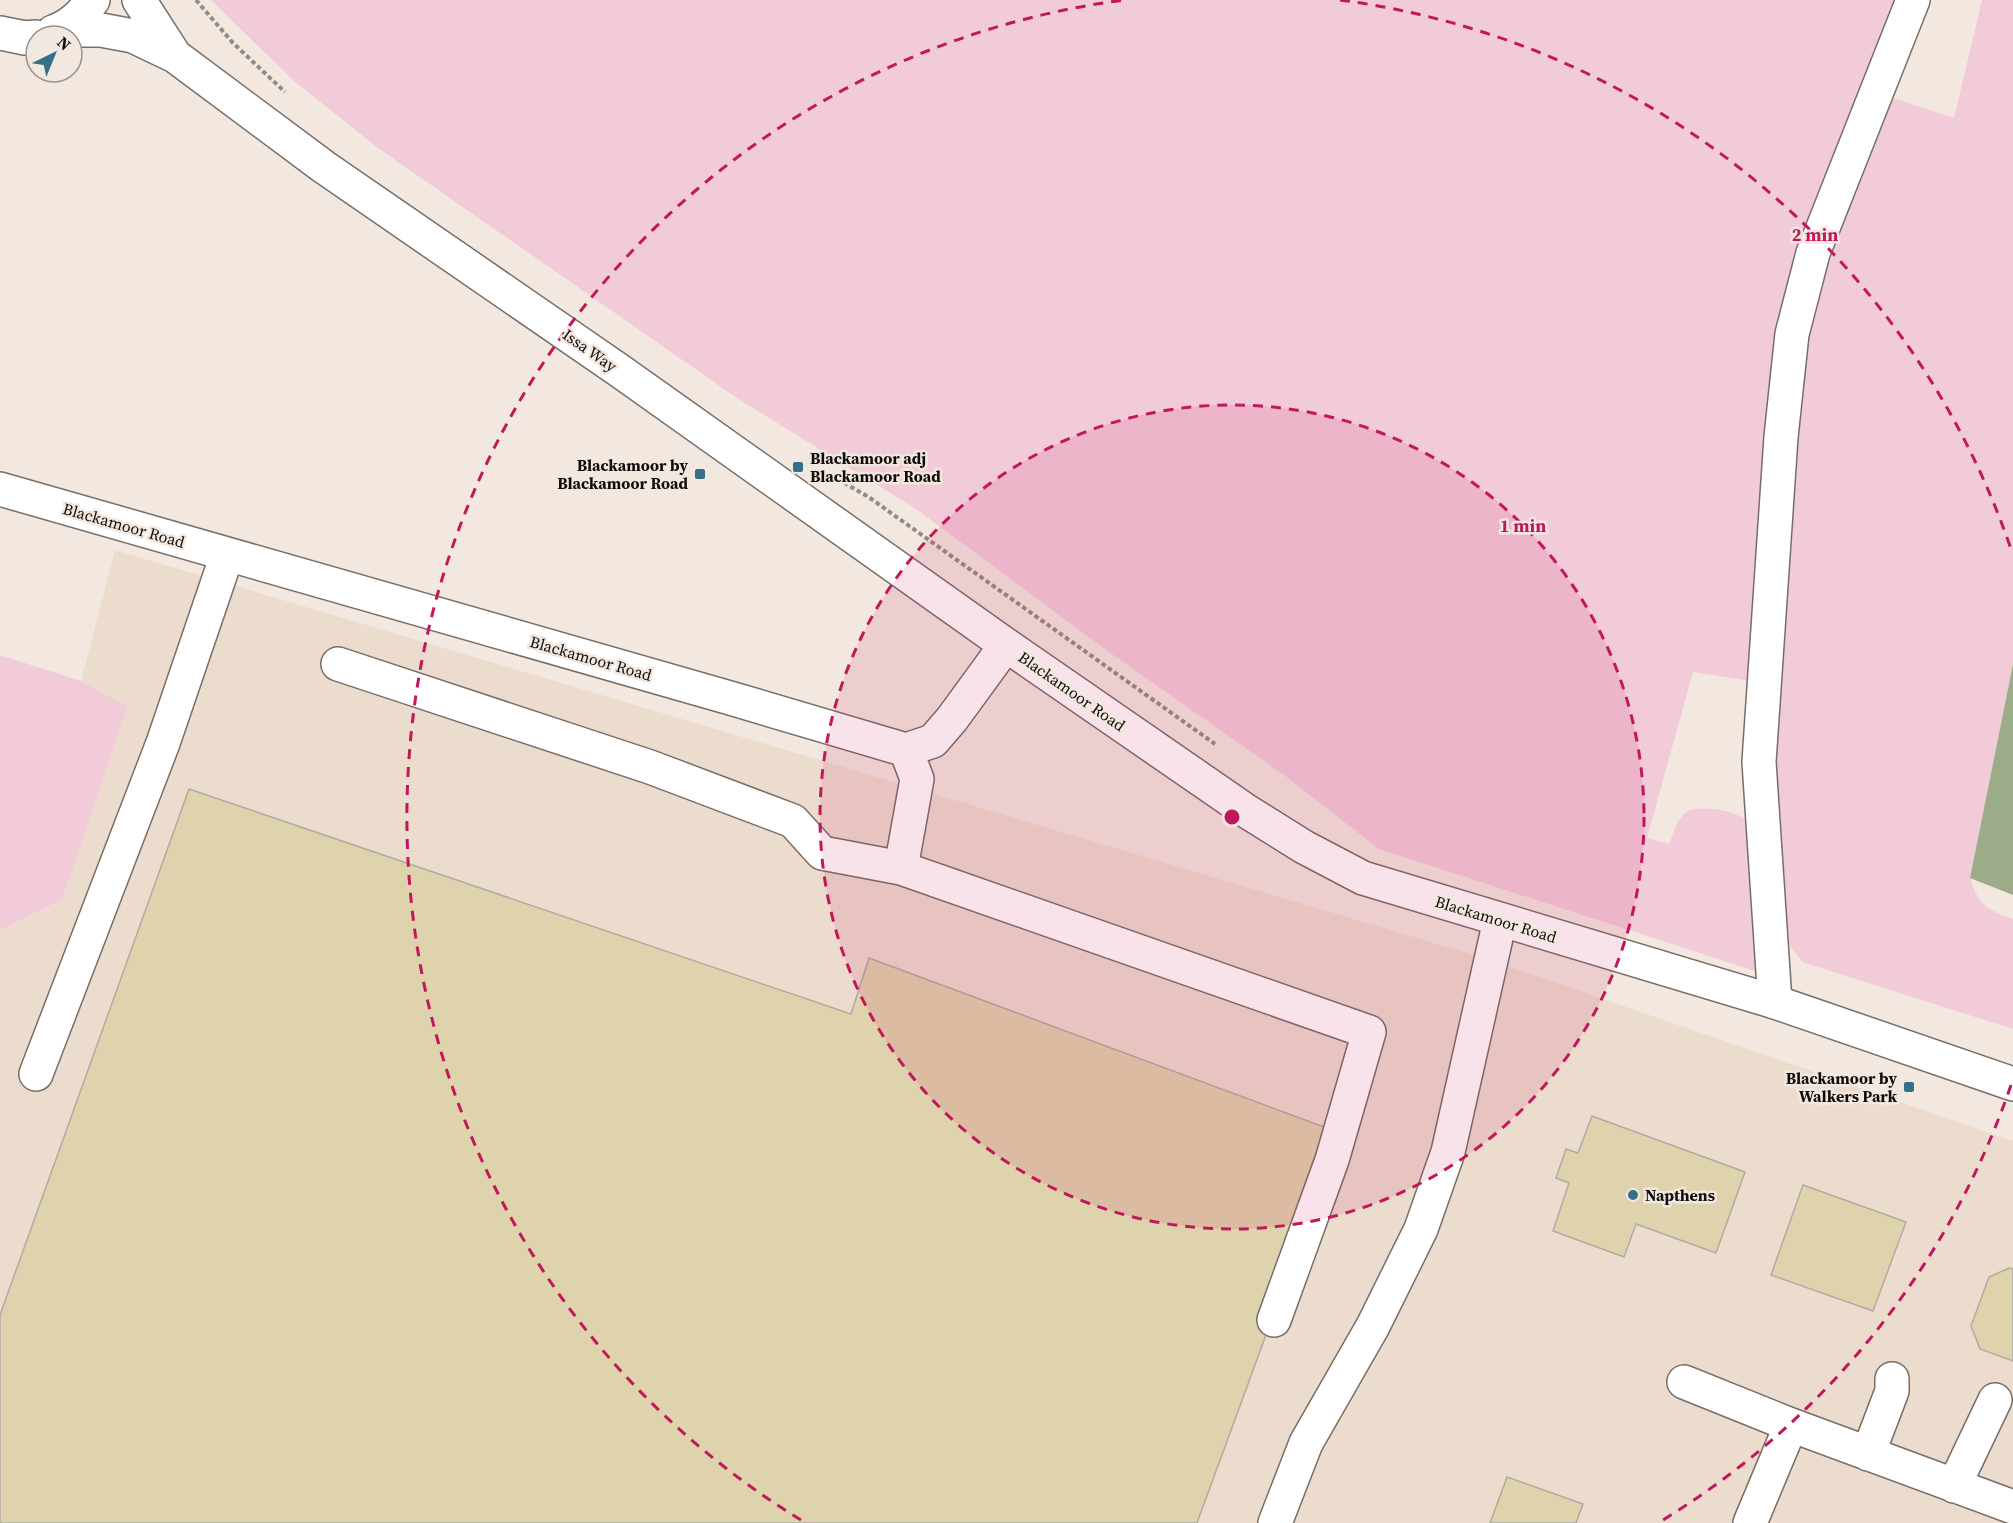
<svg xmlns="http://www.w3.org/2000/svg" width="2013" height="1523" font-family="'Source Serif 4',serif">
<rect width="100%" height="100%" fill="#f3e8e0"/>
<path fill="#ecdcce" d="M115 550 1491 960 2013 1141V1523H0V930L62 900 128 707 81 681Z"/>
<path fill="#f2cbd9" d="M211 0H1901L1790 271 1774 337 1751 681 1693 672 1647 838 1669 844C1674 833 1677 817 1688 811 1699 805 1738 810 1746 821 1749 826 1750 834 1752 839L1761 973 1379 849 1284 775 1109 652 916 509 737 398 378 148 294 81Z
M1982 0H2013V664L1970 878C1979 905 1986 909 2013 919V1029L1802 962 1784 937 1767 772 1802 323 1890 97 1954 118Z
M0 655 81 681 128 707 62 900 0 930Z"/>
<path fill="#9cac88" d="M2013 664V895L1970 878Z"/>
<path fill="#ded3ac" stroke="#afaca1" stroke-width="1.5" d="M189 789 851 1014 869 958 1340 1133 1197 1523H0V1315Z
M1592 1116 1745 1172 1716 1253 1636 1224 1624 1257 1553 1231 1569 1183 1556 1178 1566 1149 1578 1153Z
M1803 1185 1906 1222 1873 1311 1771 1275Z
M2009 1268 2013 1269V1361L1980 1349 1971 1326 1989 1277Z
M1507 1477 1583 1504 1576 1523H1490Z"/>
<g fill="none" stroke-linecap="round" stroke-linejoin="round">
<g stroke="#786e67" stroke-width="36">
<path id="minor" d="M0 489 730 698 906 750 933 741 952 719 1006 645
M338 664 650 767 793 821 822 853 901 868
M906 750 917 779 901 868 1369 1032 1332 1160 1274 1320
M1775 1002 1759 762 1781 437 1792 334 1813 253 1913 0
M36 1074 163 743 227 555
M1684 1382 1791 1425 2013 1507
M1868 1454 1892 1391V1379
M1954 1486 1995 1400
M1275 1523 1306 1443 1373 1326 1421 1229 1448 1152 1500 920
M1750 1523 1791 1425"/>
</g>
<g stroke="#786e67" stroke-width="36">
<path id="major" d="M139 0 175 56
M61 30H101L133 36 175 56 324 167 620 371 1006 645 1248 812 1304 847 1363 878 1775 1002 2013 1084
M53 32C71 26 82 14 93 0
M0 33 25 38 36 37"/>
</g>
<path stroke="#938b86" stroke-width="4" stroke-dasharray="4.5 3" stroke-linecap="butt" d="M196 0 233 43 285 92
M831 475 870 498 1215 744"/>
<use href="#minor" stroke="#fff" stroke-width="33"/>
<use href="#major" stroke="#fff" stroke-width="33"/>
</g>
<circle cx="1232" cy="817" r="412" fill="#c2185b" fill-opacity=".12"/>
<g fill="none" stroke="#c2185b" stroke-width="3" stroke-dasharray="10 8">
<circle cx="1232" cy="817" r="412"/>
<path d="M2011 1085A824 824 0 0 1 1663 1520M801 1520A824 824 0 0 1 1124 0M1340 0A824 824 0 0 1 2011 549"/>
</g>
<g fill="#347088" stroke="#f3e8e0" stroke-width="2">
<rect x="792" y="461" width="12" height="12" rx="3"/>
<rect x="694" y="468" width="12" height="12" rx="3"/>
<rect x="1903" y="1081" width="12" height="12" rx="3"/>
<circle cx="1633" cy="1195" r="6"/>
</g>
<g text-anchor="middle" dominant-baseline="central" stroke-width="5" stroke-linejoin="round" paint-order="stroke">
<g font-size="16" fill="#100c0a" stroke="#f3e8e0">
<text transform="translate(590 350) rotate(35)">Issa Way</text>
<text transform="translate(124 525) rotate(16)">Blackamoor Road</text>
<text transform="translate(591 658) rotate(16)">Blackamoor Road</text>
<text transform="translate(1072 691) rotate(35)">Blackamoor Road</text>
<text transform="translate(1496 919) rotate(17)">Blackamoor Road</text>
</g>
<g font-size="16" font-weight="bold" fill="#100c0a" stroke="#f3e8e0" text-anchor="start">
<text x="810" y="458">Blackamoor adj<tspan x="810" dy="18">Blackamoor Road</tspan></text>
<text x="688" y="465" text-anchor="end">Blackamoor by<tspan x="688" dy="18">Blackamoor Road</tspan></text>
<text x="1897" y="1078" text-anchor="end">Blackamoor by<tspan x="1897" dy="18">Walkers Park</tspan></text>
<text x="1645" y="1195">Napthens</text>
</g>
</g>
<circle cx="1232" cy="817" r="9" fill="#c2185b" stroke="#f3e8e0" stroke-width="3"/>
<g font-size="18" text-anchor="middle" font-weight="bold" fill="#c2185b" stroke="#f3e8e0" stroke-width="5" stroke-linejoin="round" paint-order="stroke">
<text x="1815" y="241">2 min</text>
<text x="1523" y="532">1 min</text>
</g>
<g transform="translate(54 54) rotate(43)"><circle r="28" fill="#f3e8e0" stroke="#98908a" stroke-width="1.5"/>
<path d="M0-4.5L10 22L0 15L-10 22Z" fill="#347088"/>
<text y="-9" font-size="16" font-weight="bold" text-anchor="middle" fill="#100c0a">N</text>
</g>
</svg>
